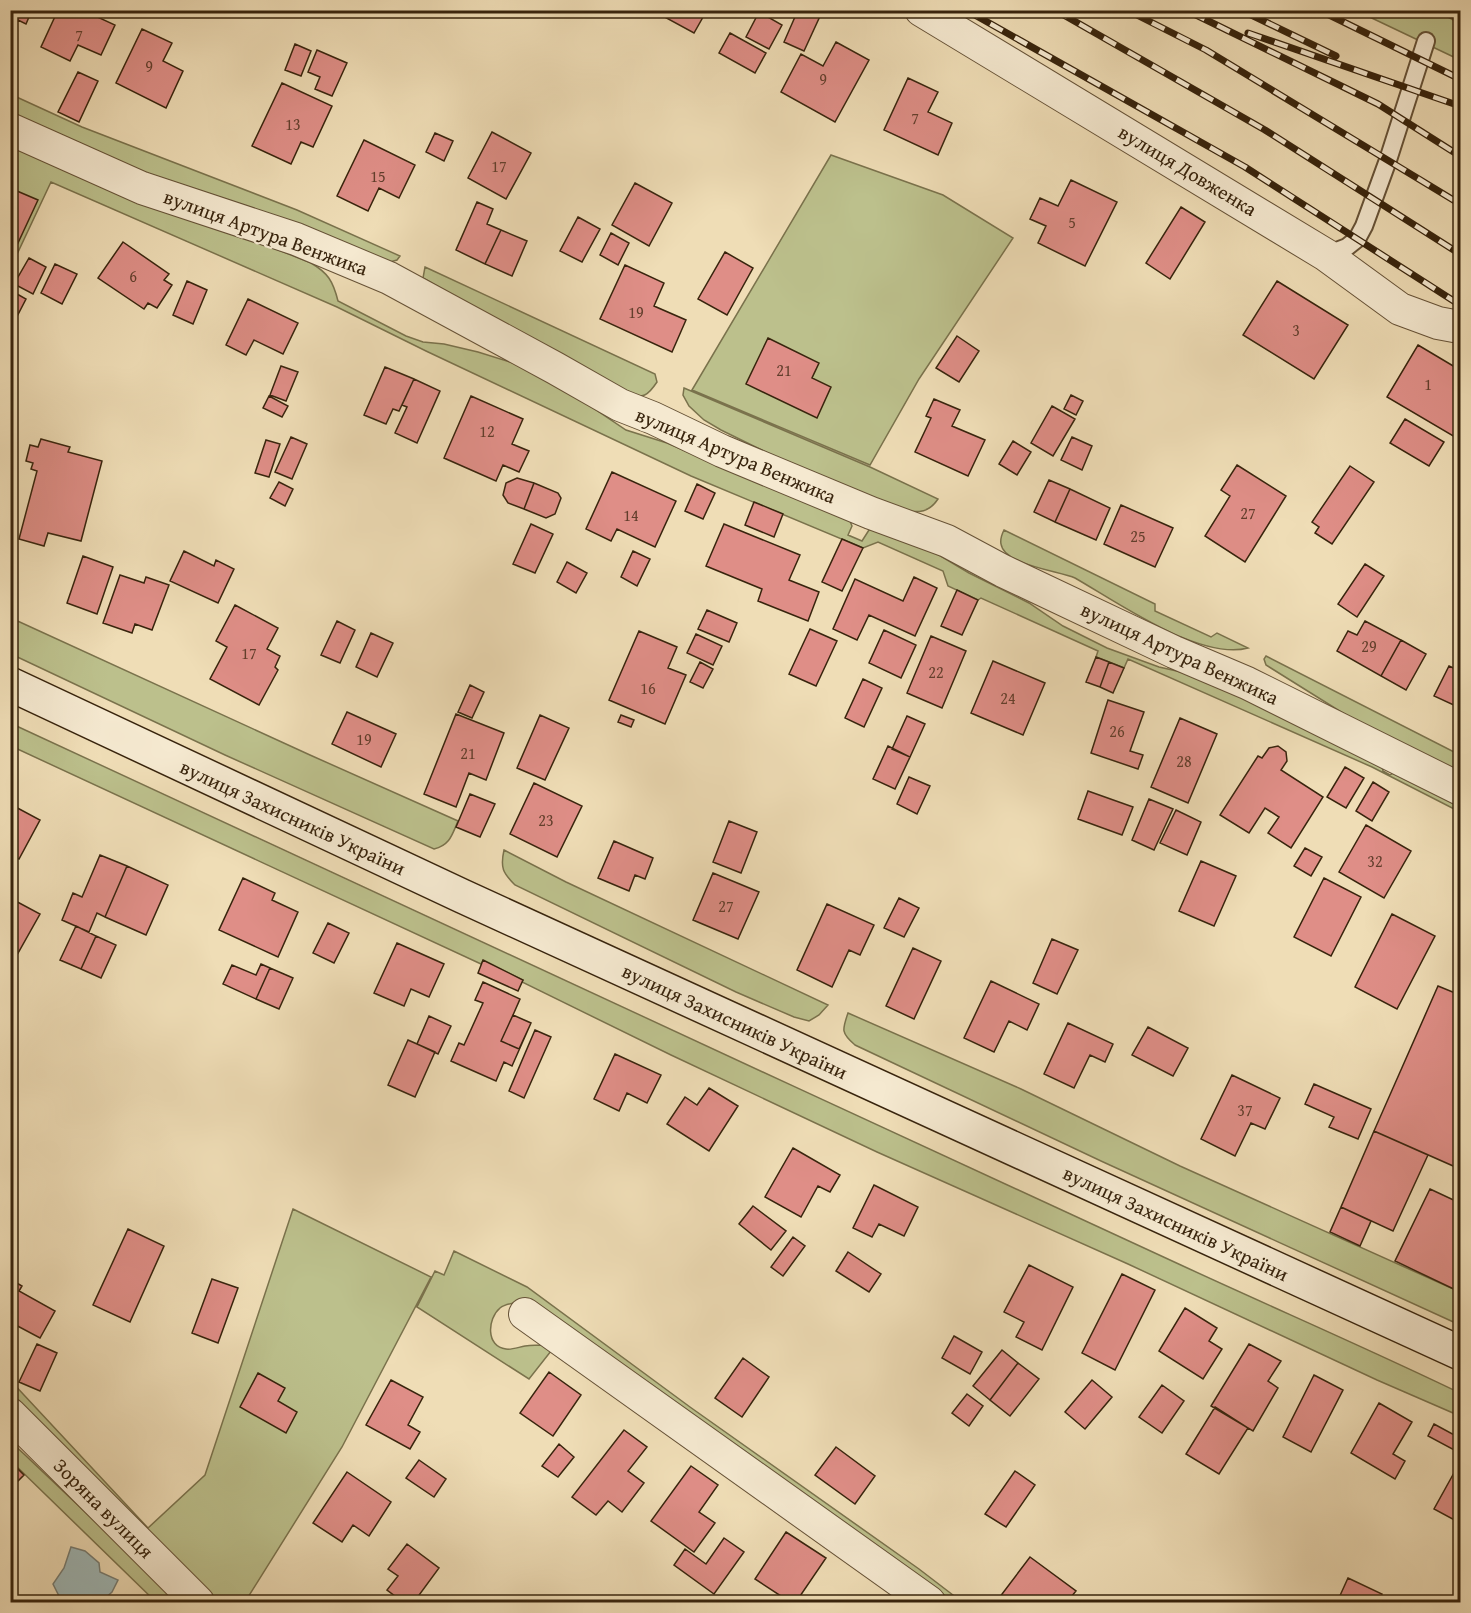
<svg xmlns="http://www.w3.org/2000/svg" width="1471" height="1613" font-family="'Gentium Book Plus',serif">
<rect width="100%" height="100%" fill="#efddb6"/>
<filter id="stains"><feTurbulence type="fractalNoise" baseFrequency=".00333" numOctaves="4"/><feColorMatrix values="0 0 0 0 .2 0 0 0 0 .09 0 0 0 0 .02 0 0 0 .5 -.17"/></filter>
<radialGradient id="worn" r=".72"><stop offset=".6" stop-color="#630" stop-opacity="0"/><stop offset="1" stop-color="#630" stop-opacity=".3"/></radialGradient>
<path fill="#bcc08c" stroke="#7a724c" stroke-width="1.5" d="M1357 11H1438L1460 24V60Z
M10 94 82 127 297 210 400 256 397 260 390 262 185 189 11 116Z
M11 143 311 263C328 273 333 281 338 301L406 336 423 342 444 344 478 352 513 363 553 381 626 430 667 443 850 521 852 526 848 535 862 541 869 530 878 528 934 552 969 573 1029 603 1063 626 1107 648 1159 667 1190 674 1314 730 1382 766 1383 771 1390 775 1393 773 1460 803V812L1372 767 1128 659 1124 668 1096 657 1098 651 981 598 978 600 948 586 943 571 878 542 863 548 691 476 426 351 337 307 51 182 11 267Z
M831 155 943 195 1013 238 919 379 870 465 692 390Z
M425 267 655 374 657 382C647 397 644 397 627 396L423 278Z
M684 388 870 467 938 499C928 514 918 512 901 511L780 459 721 430 704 420 689 406 683 395Z
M1004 530 1155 604V611L1211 637 1217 633 1248 648C1200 661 1117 602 1075 578 1059 571 1004 565 1001 544 1000 539 1002 534 1004 530Z
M11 618 310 755 458 821C452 835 450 845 434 849L225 755 11 654Z
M1266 656 1460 755V776L1362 725 1266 665 1264 659Z
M10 723C400 906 792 1085 1183 1266 1276 1309 1369 1349 1460 1393V1416L1377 1380 1128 1264 877 1152 671 1055 522 982 523 980 483 961 481 964 11 746Z
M504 850 566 882 828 1005 819 1015 809 1021 794 1017 736 992 515 885C503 873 500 868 504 850Z
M848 1013 1021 1089 1180 1166 1460 1292V1325L1101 1161 855 1045C841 1033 842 1030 848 1013Z
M293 1209 431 1277 342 1447 245 1602H216L11 1398 10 1380 148 1528 205 1475Z
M454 1251 527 1287 690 1407 919 1569 962 1602H954L799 1490 522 1302C514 1303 506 1303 500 1308 487 1319 486 1347 506 1349 512 1350 519 1347 525 1346 533 1345 541 1345 549 1345L690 1451 551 1351 529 1379 417 1307 435 1271 444 1275Z
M10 1441 24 1454 180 1602H156L11 1461Z"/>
<path fill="#9fb9b9" stroke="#767d74" stroke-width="1.5" d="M71 1547 85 1551 99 1563 100 1572 118 1580 112 1592 101 1602H62L53 1584 64 1568Z"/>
<path fill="#df8e87" stroke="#38240d" stroke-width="1.5" d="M10 10H32L26 24 18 20 10 38Z
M58 10H92L95 12 93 15 115 25 101 55 78 45 70 61 41 47Z
M661 10H707L694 33 659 14Z
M798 10H814L821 14 804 51 784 42Z
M759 12 782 25 769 49 746 37Z
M142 29 172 43 163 61 183 71 166 108 116 83Z
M730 33 766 53 755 73 719 53Z
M836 42 869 60 835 122 781 92 801 54 823 66Z
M295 44 311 51 301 76 285 70Z
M317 50 347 63 332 96 315 89 320 77 308 72Z
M78 72 98 81 79 122 58 112Z
M908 78 938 92 928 112 952 123 938 155 884 130Z
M282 83 332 106 313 147 301 142 291 164 252 146Z
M492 132 531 153 506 199 468 178Z
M435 133 453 141 444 161 426 152Z
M364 140 415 165 399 198 379 188 368 211 337 196Z
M1071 180 1117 202 1085 266 1038 243 1046 226 1030 219 1040 198 1058 206Z
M635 183 672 203 649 246 612 225Z
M10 188 38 200 11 258H10Z
M477 202 493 209 487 224 501 230 485 264 456 250Z
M1181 207 1205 222 1170 279 1146 263Z
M578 217 600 229 582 262 560 251Z
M501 230 527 241 512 276 485 264Z
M611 233 629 243 618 265 600 255Z
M123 242 169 274 164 280 172 285 157 308 148 303 144 309 98 278Z
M725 252 753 268 727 315 698 299Z
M29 258 46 267 33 294 14 284Z
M55 264 77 274 62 304 41 293Z
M625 265 664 283 654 306 686 320 672 352 600 319Z
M187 281 207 290 193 324 173 315Z
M1277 281 1348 325 1314 379 1243 335Z
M10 290 26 299 11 328H10Z
M248 299 298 323 283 354 254 340 246 355 226 345Z
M957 336 979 351 959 382 936 368Z
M768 338 819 363 812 378 831 387 817 418 746 384Z
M1418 345 1460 370V440L1387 397Z
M281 366 298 372 286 401 270 395Z
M385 367 414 379 399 411 393 409 386 424 364 415Z
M414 379 440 391 417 443 395 433 407 407 402 405Z
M1071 395 1083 401 1076 415 1064 409Z
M269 396 288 406 282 417 263 408Z
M471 396 523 419 512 444 529 451 519 472 503 465 496 481 444 458Z
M934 399 960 410 952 426 985 440 968 476 915 452 931 418 926 416Z
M1052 406 1075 419 1053 456 1031 443Z
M1405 419 1444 442 1429 466 1390 443Z
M291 437 307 444 292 479 275 472Z
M1072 437 1092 446 1082 470 1061 460Z
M41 439 70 447 68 452 102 461 81 541 48 533 44 546 19 539 37 471 31 469 33 463 26 461 30 445 38 447Z
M266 440 280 444 269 477 255 473Z
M1013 441 1031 452 1017 475 999 464Z
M1237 465 1286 496 1245 562 1205 536 1230 496 1221 490Z
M1350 466 1374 482 1332 544 1315 533 1319 527 1312 522Z
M612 472 676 501 655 547 617 529 611 541 586 529Z
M517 478 534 483 524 509 508 503 503 495 506 483Z
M1049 480 1070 489 1055 522 1034 512Z
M279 482 293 489 285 506 270 498Z
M534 483 558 493 561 498 555 514 546 518 524 509Z
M697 484 715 493 703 519 685 511Z
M1070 489 1110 508 1096 540 1055 522Z
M754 502 783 514 774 537 745 525Z
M1121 505 1173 528 1155 567 1104 544Z
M531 524 553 534 535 573 513 564Z
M724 524 800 555 789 580 819 592 808 621 758 601 762 589 706 566Z
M842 539 863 548 842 591 822 582Z
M184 551 214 566 216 560 234 569 218 603 170 581Z
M633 551 650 559 637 586 621 577Z
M83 556 113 567 97 614 67 603Z
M567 562 587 573 576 593 557 582Z
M1365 564 1384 576 1357 617 1338 604Z
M120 575 144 583 146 577 169 585 152 630 135 624 132 633 103 623Z
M914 577 937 588 915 636 869 615 857 640 833 629 855 579 903 601Z
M957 590 978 600 962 635 941 626Z
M235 605 278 628 267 649 280 656 275 667 278 670 259 705 210 679 227 647 216 641Z
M707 610 737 623 729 642 698 629Z
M337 621 355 630 340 663 321 655Z
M1365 621 1401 640 1381 676 1337 651 1348 631 1357 635Z
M810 629 837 641 816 686 789 674Z
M884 630 916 645 901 678 869 663Z
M639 631 677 647 668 668 686 675 665 724 609 700Z
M371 633 393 643 377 677 356 667Z
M696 634 722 646 713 665 687 653Z
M931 636 966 651 942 708 907 693Z
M1401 640 1426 654 1406 690 1381 676Z
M1096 657 1109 662 1100 687 1086 682Z
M993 661 1045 683 1023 735 971 713Z
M700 662 713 669 703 688 690 682Z
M1109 662 1124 668 1113 693 1100 687Z
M1449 666 1460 671V702L1458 707 1434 696Z
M863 679 882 688 864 727 845 718Z
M470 685 484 692 472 718 458 712Z
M1108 700 1144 712 1130 751 1143 755 1138 769 1091 753Z
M347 712 396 734 381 767 332 744Z
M456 714 504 733 486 780 469 773 456 807 424 794Z
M540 715 569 728 545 780 517 768Z
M621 715 634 720 631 727 618 722Z
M907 716 925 724 910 757 892 749Z
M1180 718 1217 734 1188 803 1151 787Z
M888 746 910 757 895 789 873 779Z
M1278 746 1286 752 1287 761 1281 770 1323 797 1291 848 1268 833 1279 817 1265 808 1249 833 1220 815 1258 756 1262 758 1269 748Z
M1345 767 1364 778 1346 808 1327 797Z
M909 777 930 786 917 814 897 804Z
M1373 782 1389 792 1372 821 1356 811Z
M534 783 582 806 557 857 510 834Z
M1088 791 1133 807 1122 835 1078 819Z
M470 794 495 804 480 837 456 827Z
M1149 799 1173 809 1154 850 1132 840Z
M10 804 40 820 19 859 10 855Z
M1176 810 1201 822 1187 855 1160 843Z
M729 821 757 832 741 873 713 862Z
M1366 825 1411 851 1384 898 1339 872Z
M614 841 653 858 645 879 635 875 629 891 598 878Z
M1305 848 1322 857 1311 876 1294 866Z
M100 855 127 866 105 917 97 913 89 932 62 920 73 893 82 897Z
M1201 861 1236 876 1214 926 1179 911Z
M127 866 168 885 146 935 105 917Z
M713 873 759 892 738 939 693 920Z
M243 878 275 893 272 900 298 912 278 957 219 930Z
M1324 878 1361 897 1331 956 1294 937Z
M10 898 40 914 13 962 10 961Z
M899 898 919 908 904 937 884 928Z
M827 904 874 925 860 955 849 950 832 987 797 970Z
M1392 914 1435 936 1397 1009 1355 987Z
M328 923 349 933 334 963 313 953Z
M76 926 96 936 81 969 60 960Z
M96 936 116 945 101 978 81 969Z
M1052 939 1078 950 1057 994 1033 983Z
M397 943 444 964 429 997 411 989 404 1006 374 993Z
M913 948 941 961 914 1019 886 1006Z
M483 960 523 980 518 991 478 973Z
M261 964 270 968 256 999 223 984 232 965 256 975Z
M270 968 293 978 279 1009 256 999Z
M991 981 1039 1004 1027 1030 1009 1021 994 1052 964 1038Z
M483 982 520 999 513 1015 531 1023 512 1066 504 1062 496 1081 451 1061 459 1043 464 1045 483 1003 475 1000Z
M1438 986 1460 995V1169L1374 1131Z
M513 1015 531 1023 519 1049 501 1041Z
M429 1016 451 1026 438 1054 417 1044Z
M1068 1023 1113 1044 1105 1062 1090 1055 1074 1088 1044 1074Z
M1148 1027 1188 1048 1173 1076 1132 1055Z
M535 1030 551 1037 524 1098 509 1091Z
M408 1040 435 1052 415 1097 388 1085Z
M615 1054 661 1075 647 1103 627 1093 619 1111 594 1099Z
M1232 1075 1280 1098 1265 1129 1251 1123 1235 1156 1201 1139Z
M1314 1084 1371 1109 1358 1139 1329 1127 1334 1117 1305 1104Z
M709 1088 738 1106 709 1151 667 1124 685 1097 697 1105Z
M1374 1131 1428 1155 1393 1231 1341 1207Z
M793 1148 840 1175 830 1192 818 1186 801 1217 765 1197Z
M874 1185 918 1207 904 1236 879 1224 872 1237 853 1228Z
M1430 1189 1460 1203V1292L1395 1261Z
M753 1206 786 1231 771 1250 739 1224Z
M1341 1207 1371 1221 1360 1246 1330 1232Z
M128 1229 164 1246 130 1322 93 1305Z
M793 1237 805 1246 783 1276 771 1267Z
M848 1252 881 1274 869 1292 836 1271Z
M1029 1265 1073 1287 1042 1350 1016 1337 1024 1322 1004 1312Z
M1122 1274 1155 1290 1115 1370 1082 1353Z
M10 1279 22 1286 19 1291 55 1311 40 1338 10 1322Z
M212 1279 238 1288 218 1343 192 1333Z
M1185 1308 1217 1328 1209 1341 1222 1349 1203 1379 1159 1351Z
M954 1336 982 1352 970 1374 942 1358Z
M37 1344 57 1353 40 1391 19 1382Z
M1249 1344 1281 1361 1268 1381 1278 1388 1253 1431 1211 1406Z
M1002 1350 1018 1363 990 1400 973 1386Z
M743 1358 769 1377 742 1417 715 1398Z
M1018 1363 1039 1379 1010 1416 990 1400Z
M549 1372 581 1395 553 1436 520 1413Z
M258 1373 285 1388 278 1401 297 1412 286 1433 240 1407Z
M1314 1375 1343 1390 1311 1452 1283 1437Z
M391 1380 423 1397 408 1425 420 1432 410 1449 366 1425Z
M1092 1380 1112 1397 1085 1429 1065 1412Z
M1162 1385 1184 1401 1162 1433 1139 1417Z
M967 1394 983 1406 969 1426 952 1413Z
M1379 1403 1412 1422 1393 1454 1405 1461 1395 1479 1351 1453Z
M1215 1407 1248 1428 1219 1474 1186 1454Z
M1434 1424 1460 1438 1456 1451 1428 1436Z
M624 1430 647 1447 628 1471 644 1483 622 1512 608 1501 596 1515 572 1497Z
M559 1444 574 1457 558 1477 542 1466Z
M836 1447 875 1476 855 1504 815 1475Z
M419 1460 446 1479 434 1497 406 1478Z
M10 1461 24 1475 10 1489Z
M1460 1462V1523L1434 1509Z
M691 1466 718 1485 699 1512 715 1523 694 1552 651 1521Z
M1015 1471 1035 1485 1006 1527 985 1514Z
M347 1472 391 1502 369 1536 353 1525 342 1542 313 1523Z
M786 1532 826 1558 796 1602H790L755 1579Z
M724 1538 744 1552 714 1594 674 1565 685 1549 706 1564Z
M407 1544 439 1568 414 1602H403L387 1590 398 1576 388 1569Z
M1030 1557 1076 1591 1067 1602H996Z
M1348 1578 1382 1594 1378 1602H1344L1338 1600Z"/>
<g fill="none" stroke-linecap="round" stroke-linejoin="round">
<g stroke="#665237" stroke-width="20">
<path id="lane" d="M1326 255 1347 247 1357 239 1364 226 1388 160 1426 41"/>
</g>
<g stroke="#665237" stroke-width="34">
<path id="street" d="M921 10 1326 255 1400 309 1438 323 1454 326
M10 129 142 188 296 239 389 278 555 368 620 405 653 418 722 451 871 513 947 541 1003 571 1174 652 1247 683 1460 789
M525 1314 929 1602
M10 1414 198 1602"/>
</g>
<g stroke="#38240d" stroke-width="36">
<path id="secondary" d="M10 684 462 896 1460 1353"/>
</g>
<use href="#lane" stroke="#f5e9d0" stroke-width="16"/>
<use href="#street" stroke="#f5e9d0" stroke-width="32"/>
<use href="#secondary" stroke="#f5e9d0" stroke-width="33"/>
<g stroke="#38240d" stroke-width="7">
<path id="rail" d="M966 10 1245 167 1460 305
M1055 10 1265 130 1460 254
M1127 10 1206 50 1460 204
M1241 10 1336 56
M1319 10 1460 79
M1192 13 1378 104 1460 156
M1248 33 1460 106"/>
</g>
<use href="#rail" stroke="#f5e9d0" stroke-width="4.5" stroke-dasharray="14" stroke-linecap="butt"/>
</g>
<g text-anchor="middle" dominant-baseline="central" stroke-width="4.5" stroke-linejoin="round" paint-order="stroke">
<g font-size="16" fill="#623e2c">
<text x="79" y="35">7</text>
<text x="149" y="66">9</text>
<text x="823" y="79">9</text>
<text x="915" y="118">7</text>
<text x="293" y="124">13</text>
<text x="499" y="166">17</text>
<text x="378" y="176">15</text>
<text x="1072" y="222">5</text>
<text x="133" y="276">6</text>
<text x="636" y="312">19</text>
<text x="1296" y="330">3</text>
<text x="784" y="370">21</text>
<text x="1428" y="384">1</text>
<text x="487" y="431">12</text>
<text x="1248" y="513">27</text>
<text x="631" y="515">14</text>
<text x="1138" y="536">25</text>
<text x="1369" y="646">29</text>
<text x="249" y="653">17</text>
<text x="936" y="672">22</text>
<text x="648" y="688">16</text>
<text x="1008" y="698">24</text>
<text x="1117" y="731">26</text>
<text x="364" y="739">19</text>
<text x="468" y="753">21</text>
<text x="1184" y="761">28</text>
<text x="546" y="820">23</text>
<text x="1375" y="861">32</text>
<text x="726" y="906">27</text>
<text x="1245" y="1110">37</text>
</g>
<g font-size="20" fill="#38240d" stroke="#f5e9d0">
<text transform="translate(1188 170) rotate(31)">вулиця Довженка</text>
<text transform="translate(266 232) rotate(20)">вулиця Артура Венжика</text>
<text transform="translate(736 455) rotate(23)">вулиця Артура Венжика</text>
<text transform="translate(1180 653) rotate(25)">вулиця Артура Венжика</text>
<text transform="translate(293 817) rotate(25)">вулиця Захисників України</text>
<text transform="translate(735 1021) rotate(25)">вулиця Захисників України</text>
<text transform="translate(1176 1223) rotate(25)">вулиця Захисників України</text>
<text transform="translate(104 1508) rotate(45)">Зоряна вулиця</text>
</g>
</g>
<rect width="1471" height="1613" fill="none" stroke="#efddb6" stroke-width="36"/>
<rect x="12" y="12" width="1447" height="1589" fill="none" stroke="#38240d" stroke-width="3"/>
<rect x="18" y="18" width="1435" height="1577" fill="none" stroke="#38240d" stroke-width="1.5"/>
<rect width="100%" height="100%" filter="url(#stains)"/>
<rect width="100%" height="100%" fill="url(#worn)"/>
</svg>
